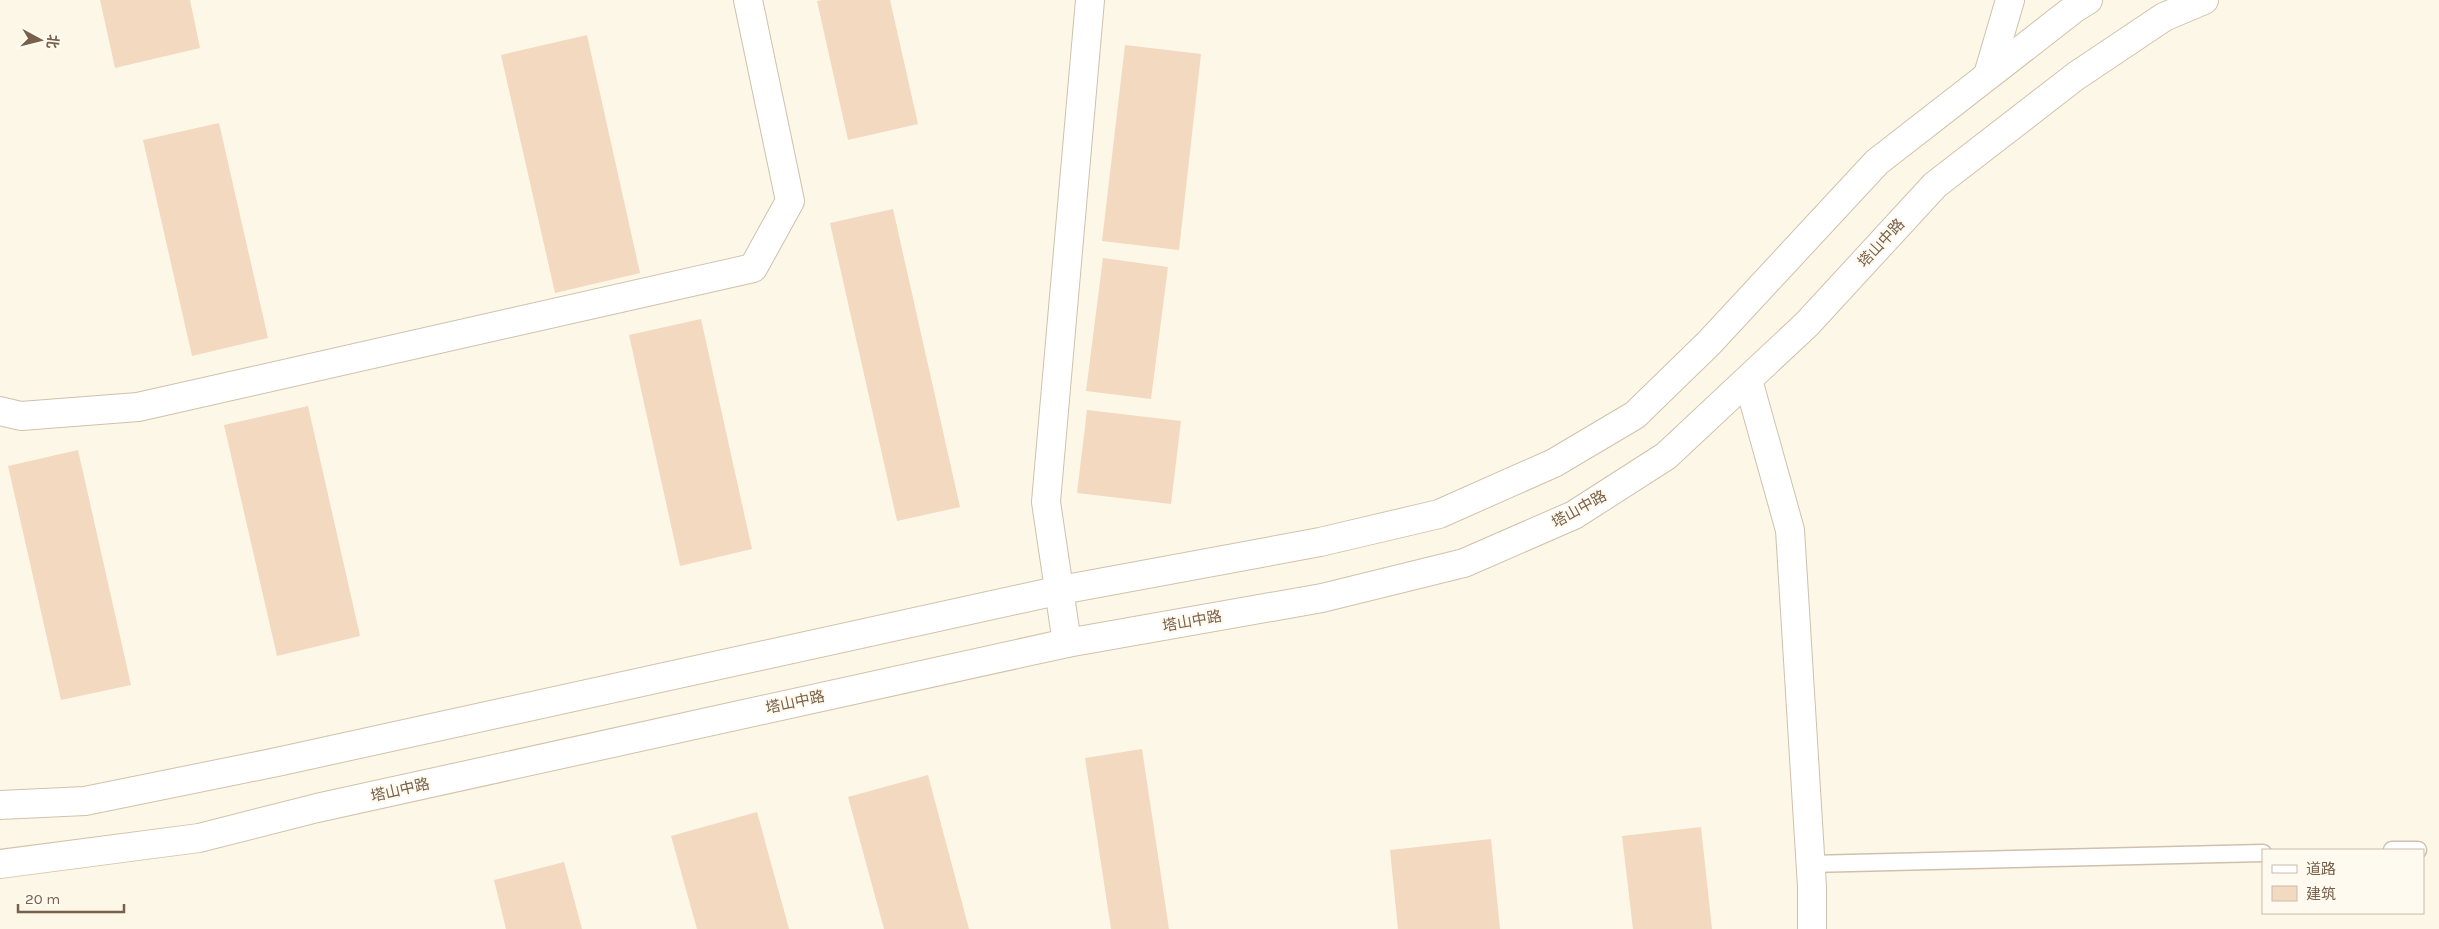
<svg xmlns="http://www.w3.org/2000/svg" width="2439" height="929" font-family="Karla,'Noto Sans SC',sans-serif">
<rect width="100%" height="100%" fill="#fdf7e8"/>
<path fill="#f3d9bf" d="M100 0H190L200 48 115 68Z
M823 0H890L918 124 848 140 817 1Z
M587 35 640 273 555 293 501 55Z
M1125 45 1201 54 1179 250 1102 241Z
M219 123 268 338 192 356 143 140Z
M893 209 960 507 897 521 830 223Z
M1103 258 1168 267 1151 399 1086 391Z
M701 319 752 549 680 566 629 335Z
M308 406 360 636 277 656 224 425Z
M1087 410 1181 421 1171 504 1077 493Z
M78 450 131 685 61 700 8 466Z
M1142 749 1169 929H1111L1085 758Z
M928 775 969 929H884L848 797Z
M757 812 789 929H697L671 836Z
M1701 827 1712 929H1633L1622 836Z
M1491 839 1500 929H1398L1390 850Z
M564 862 582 929H506L494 880Z"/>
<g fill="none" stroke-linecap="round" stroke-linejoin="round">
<g stroke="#cfc0ad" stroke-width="19">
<path id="service" d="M2392 850H2418
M1810 864 2263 853"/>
</g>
<g stroke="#cfc0ad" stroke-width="30">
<path id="minor" d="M1988 75 2010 0
M1748 380 1790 530 1812 887V929
M0 411 21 416 138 407 753 268 790 201 748 0
M1067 643 1046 502 1090 0"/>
</g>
<g stroke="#d2c1ab" stroke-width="30">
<path id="secondary" d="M0 805 85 801 277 762 1061 590 1320 542 1439 514 1554 463 1635 415 1709 343 1877 162 2075 8 2088 0
M0 864 199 838 317 808 1067 643 1322 598 1464 563 1574 515 1666 456 1807 324 1935 185 2076 76 2164 17 2204 0"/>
</g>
<use href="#service" stroke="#fff" stroke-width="16"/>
<use href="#minor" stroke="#fff" stroke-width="28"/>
<use href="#secondary" stroke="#fff" stroke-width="28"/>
</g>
<g text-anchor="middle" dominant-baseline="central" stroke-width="4.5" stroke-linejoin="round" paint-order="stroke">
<g font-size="15" fill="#78604b" stroke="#fffaef">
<text transform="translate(1881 243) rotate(-47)">塔山中路</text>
<text transform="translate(1579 509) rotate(-29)">塔山中路</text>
<text transform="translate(1192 621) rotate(-10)">塔山中路</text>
<text transform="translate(795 702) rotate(-12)">塔山中路</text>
<text transform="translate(400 790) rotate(-13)">塔山中路</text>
</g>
</g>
<rect x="2262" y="849" width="162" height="65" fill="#fffaef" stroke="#c9bcad"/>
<rect x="2272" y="865" width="25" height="8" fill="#ffffff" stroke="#c9bcad"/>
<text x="2306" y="874" font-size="15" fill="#78604b">道路</text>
<rect x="2272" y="886" width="25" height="15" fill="#f3d9bf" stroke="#c9bcad"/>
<text x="2306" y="899" font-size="15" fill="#78604b">建筑</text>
<g transform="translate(40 40) rotate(97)" stroke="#fffaef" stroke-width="4" paint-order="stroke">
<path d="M0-4L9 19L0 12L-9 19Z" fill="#78604b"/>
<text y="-8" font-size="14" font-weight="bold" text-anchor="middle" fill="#78604b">北</text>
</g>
<path d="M18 904v8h106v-8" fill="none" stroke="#78604b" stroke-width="2.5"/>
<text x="25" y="904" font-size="15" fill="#78604b" stroke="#fffaef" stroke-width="4" paint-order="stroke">20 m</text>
</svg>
